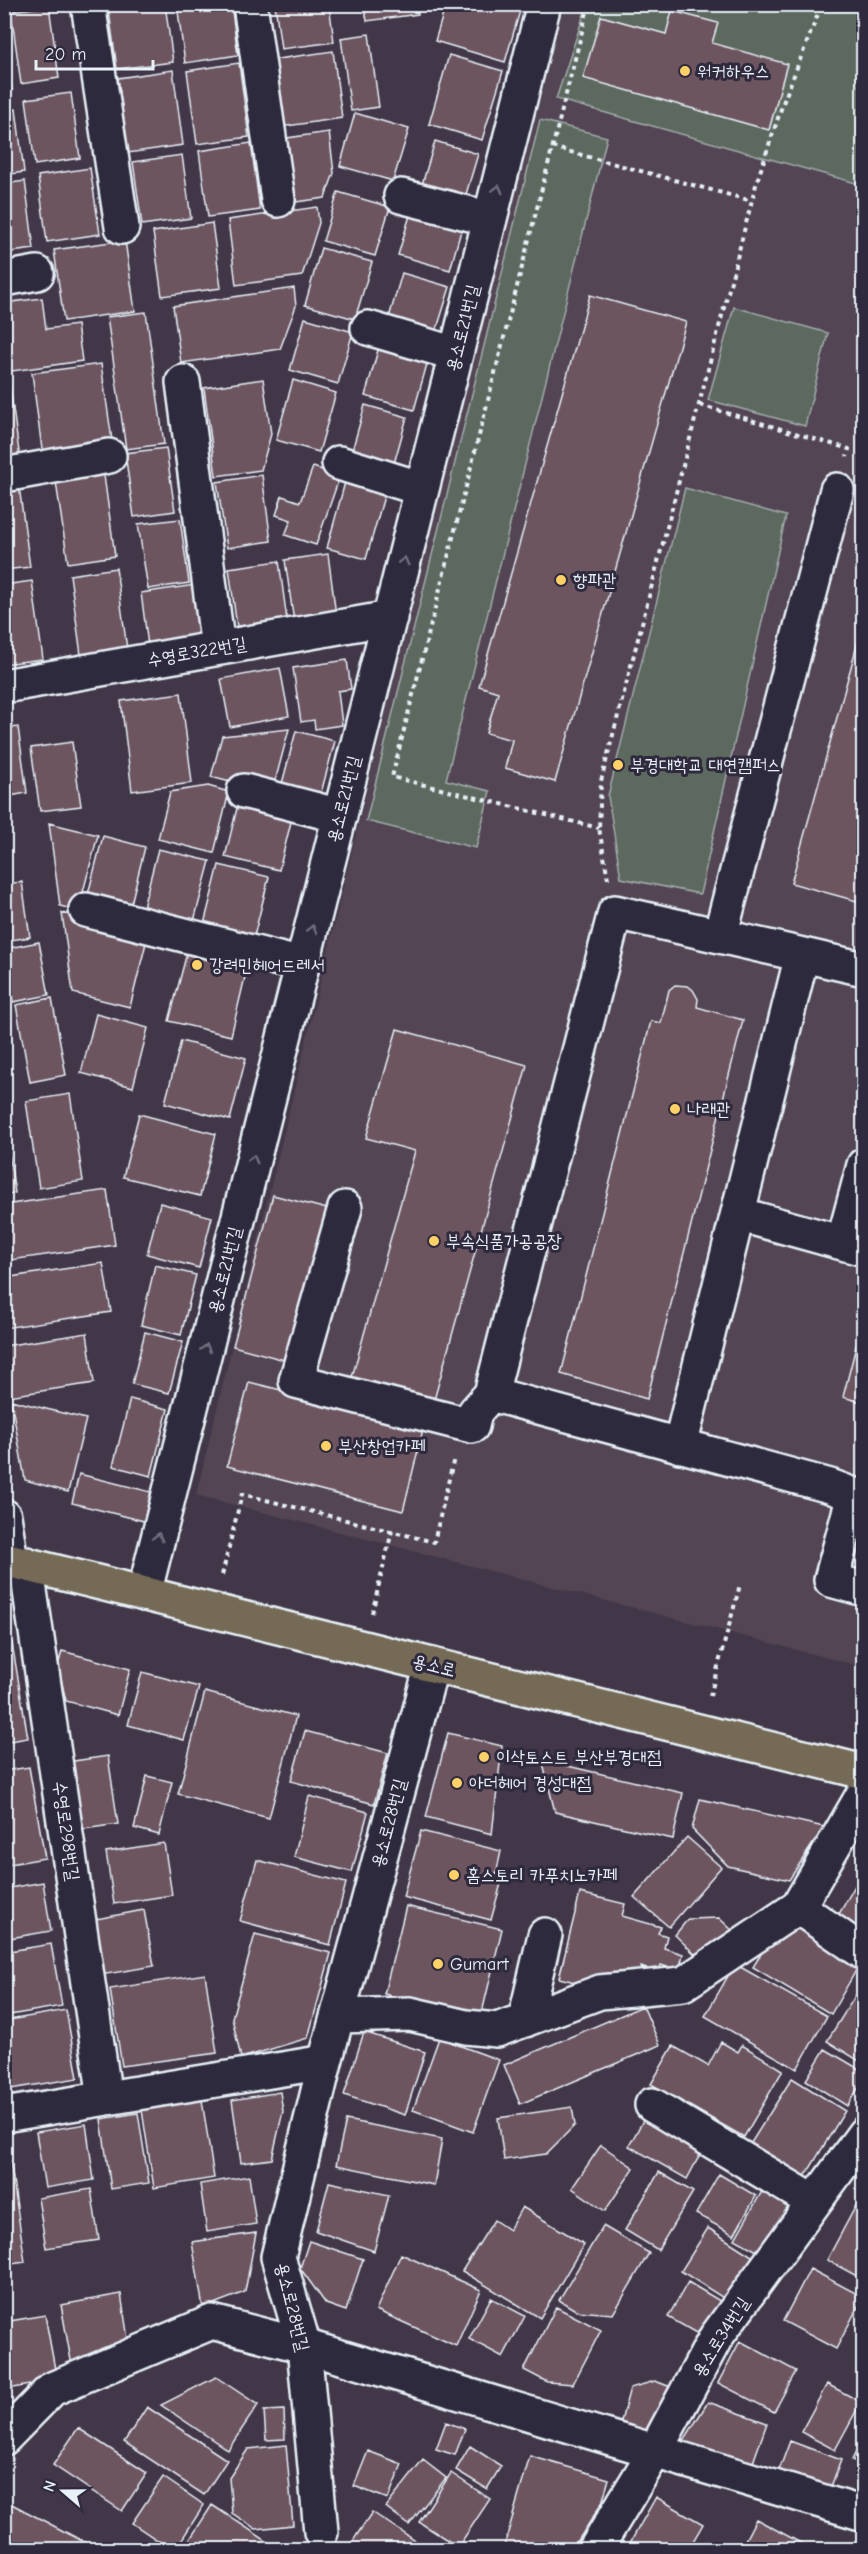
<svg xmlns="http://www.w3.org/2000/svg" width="868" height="2554" font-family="'Comic Neue','Poor Story',sans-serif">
<rect width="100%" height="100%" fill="#423748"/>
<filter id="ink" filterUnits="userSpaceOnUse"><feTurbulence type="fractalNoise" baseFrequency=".0167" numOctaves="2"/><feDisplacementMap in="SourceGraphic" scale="12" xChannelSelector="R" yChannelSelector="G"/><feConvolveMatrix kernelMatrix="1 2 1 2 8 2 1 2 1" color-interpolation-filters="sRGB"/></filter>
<g filter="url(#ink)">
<path fill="#524453" d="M557 5H863V1667L196 1495Z"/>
<path fill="#5d695f" stroke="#a2adac" stroke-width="1.5" d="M587 5H863V185L556 99Z
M540 120 607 137 446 780 490 791 476 848 366 821Z
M734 307 828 333 805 426 708 400Z
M685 488 786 516 700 894 621 878 608 796Z"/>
<path fill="#6d5561" stroke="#e8f1f8" stroke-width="1.5" d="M108 4H165L173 62 117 69Z
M177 4H231L238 55 185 63Z
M275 4H329L334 42 281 49Z
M364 4H416L418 14 367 21Z
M446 4H522L505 62 435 41Z
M49 6 59 78 21 84 11 11Z
M672 11 718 23 712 43 787 64 769 130 583 78 601 16 666 34Z
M369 34 379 107 351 111 341 38Z
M4 36 12 90 4 91Z
M333 51 342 118 280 127 271 60Z
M449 55 503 71 482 140 429 124Z
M239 63 249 137 197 144 187 71Z
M173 70 183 145 128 153 118 78Z
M71 93 80 158 35 165 26 99Z
M16 109 24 172 4 175V111Z
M355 113 409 129 393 181 340 166Z
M329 132 334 173 325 198 296 202 287 138Z
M435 141 478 154 464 201 421 188Z
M251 143 260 210 208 217 199 151Z
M182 155 191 218 142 225 133 162Z
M90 168 100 234 47 242 38 176Z
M25 181 34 249 4 253V184Z
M338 192 390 207 375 256 323 241Z
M317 207 319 223 302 276 236 285 228 220Z
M411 212 462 227 450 270 398 255Z
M212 223 221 288 162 296 153 232Z
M125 240 135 311 64 321 54 250Z
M321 248 372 262 355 319 305 305Z
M402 273 450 287 435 335 388 321Z
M294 288 296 306 280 349 181 363 173 306Z
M590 295 686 322 555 782 505 768 512 740 486 733 498 692 479 686Z
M42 298 46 329 77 325 82 361 5 372 4 303Z
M146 312 164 444 126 449 107 317Z
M305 318 353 332 338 384 290 370Z
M380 343 429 357 414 410 365 396Z
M101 364 113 447 43 457 32 373Z
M263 379 271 434 261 470 216 476 204 388Z
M293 380 336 393 319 452 276 440Z
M4 387H10L20 459 4 461Z
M365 405 407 417 392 471 350 458Z
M166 448 175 511 134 517 125 453Z
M313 467 340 476 316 545 285 535 291 520 276 515 282 496 300 502Z
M103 468 115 556 68 563 55 475Z
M262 475 271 541 227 548 217 482Z
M347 475 387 486 366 559 327 548Z
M19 486 30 567 4 570V488Z
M180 519 189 583 148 589 138 524Z
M328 554 337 623 295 629 285 560Z
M279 561 289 635 239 642 229 568Z
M116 568 128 656 82 662 70 575Z
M32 581 43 659 4 664V585Z
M195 585 204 646 149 653 141 593Z
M864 620V903L791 883Z
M347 660 351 689 338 691 342 725 315 729 314 720 301 722 293 668Z
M280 668 289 716 230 727 221 679Z
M181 693 192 783 132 791 121 701Z
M18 727 27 793 4 797V729Z
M289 729 272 793 211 777 222 736Z
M296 731 335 741 318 804 279 795Z
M72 742 81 806 40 811 31 748Z
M208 786 229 792 214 853 158 839 170 792Z
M240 796 294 810 279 870 225 857Z
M49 823 98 835 78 911 60 906Z
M103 836 145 847 129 912 86 902Z
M158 849 210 861 191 932 140 919Z
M219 865 269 877 251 948 201 936Z
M22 882 30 937 4 941V884Z
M62 913 148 935 130 1007 73 993Z
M39 942 49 995 13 1002 4 949Z
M189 945 249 960 231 1036 169 1021Z
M675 985 688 986 693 990 698 999 697 1007 743 1020 647 1399 561 1374 651 1021 661 1023 669 990Z
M52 998 66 1075 30 1082 16 1005Z
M96 1014 148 1028 133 1087 81 1073Z
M397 1029 527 1065 431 1411 349 1388 415 1151 366 1138Z
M181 1041 246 1058 230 1120 165 1103Z
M70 1094 83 1181 39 1188 26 1101Z
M139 1114 216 1134 200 1196 123 1177Z
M4 1122 15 1193 4 1195Z
M107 1190 115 1245 4 1261V1205Z
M273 1195 358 1217 317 1369 233 1346Z
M160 1203 212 1217 199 1268 147 1254Z
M103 1263 111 1312 4 1328V1278Z
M155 1265 196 1275 181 1335 141 1325Z
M864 1315V1403L843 1397Z
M145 1332 183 1342 169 1393 132 1384Z
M87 1333 94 1383 9 1396 4 1366V1346Z
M249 1382 424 1426 403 1511 227 1466Z
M130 1399 168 1409 151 1476 113 1466Z
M11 1400 86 1419 68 1492 25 1480Z
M79 1474 151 1492 144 1521 72 1503Z
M12 1643 28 1738 4 1742V1645Z
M62 1651 130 1669 118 1715 66 1701 58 1666Z
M142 1672 199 1687 184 1740 128 1725Z
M205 1692 296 1716 269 1818 178 1794Z
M305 1731 388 1753 374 1804 291 1781Z
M448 1733 502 1746 492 1834 426 1817Z
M108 1756 118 1824 77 1830 67 1762Z
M542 1760 683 1793 673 1839 555 1812Z
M29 1767 45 1858 4 1865V1771Z
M147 1776 172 1782 159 1835 134 1828Z
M309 1796 368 1812 352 1872 294 1857Z
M700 1799 824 1827 789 1880 728 1866 692 1829Z
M421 1831 501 1851 496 1874 503 1876 491 1920 403 1897Z
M687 1837 721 1867 669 1927 634 1897Z
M164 1843 172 1895 114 1904 106 1852Z
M257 1860 346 1883 330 1945 240 1921Z
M43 1882 51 1931 4 1939V1889Z
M856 1884 864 1888V1941L834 1923Z
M580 1893 625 1904 622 1916 661 1927 658 1933 667 1936 664 1948 683 1954 679 1971 661 1965 658 1973 641 1967 638 1979 595 1987 559 1978Z
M406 1906 502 1929 481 2017 384 1994Z
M144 1910 154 1966 101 1975 91 1920Z
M719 1918 735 1933 703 1962 675 1935 688 1919Z
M802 1924 862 1960 831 2014 753 1967 778 1926Z
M255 1934 331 1953 308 2038 241 2058 232 2018Z
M51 1944 62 2006 4 2016V1952Z
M735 1964 827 2016 797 2069 705 2016Z
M205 1974 217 2053 122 2066 110 1989Z
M862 1985H864V2064L827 2041Z
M643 2006 660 2045 520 2104 504 2065Z
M66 2010 78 2078 11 2089 4 2051V2021Z
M364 2032 425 2052 405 2115 344 2095Z
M439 2038 499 2060 473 2132 413 2110Z
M721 2042 738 2052 742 2045 783 2070 744 2137 651 2084 673 2046 708 2066Z
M825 2049 864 2072V2079L847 2106 806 2080Z
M792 2078 845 2111 803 2180 749 2146Z
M280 2092 283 2111 272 2159 241 2163 232 2100Z
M202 2100 214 2178 154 2188 142 2110Z
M572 2107 575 2125 546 2154 504 2160 498 2118Z
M138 2113 149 2183 111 2189 101 2119Z
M646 2115 704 2147 687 2179 629 2146Z
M346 2120 442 2139 434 2185 336 2165Z
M86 2124 94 2180 45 2188 36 2132Z
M601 2145 634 2168 605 2211 572 2188Z
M9 2152 25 2262 4 2265V2153Z
M659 2172 693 2192 658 2250 625 2230Z
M719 2174 756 2196 734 2235 696 2214Z
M249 2176 256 2224 207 2232 200 2184Z
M329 2182 389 2195 374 2251 316 2231Z
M765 2186 795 2204 766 2256 735 2239Z
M91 2189 99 2240 46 2248 38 2198Z
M859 2200 864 2203V2280L827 2260Z
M522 2207 584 2244 540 2318 462 2271 494 2220 509 2230Z
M603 2226 649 2253 613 2314 577 2311 559 2300Z
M708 2228 755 2258 728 2301 681 2271Z
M256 2233 245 2292 203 2308 192 2242Z
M309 2241 363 2259 346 2311 326 2304 300 2268Z
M401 2254 481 2290 456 2346 376 2310Z
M810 2269 863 2297 836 2349 783 2321Z
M688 2282 725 2304 705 2338 668 2317Z
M121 2294 128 2339 72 2366 61 2305Z
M491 2298 525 2316 503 2357 469 2339Z
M556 2307 601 2330 573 2384 547 2382 524 2370Z
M45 2315 57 2380 8 2389 4 2366V2322Z
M740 2341 796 2371 774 2412 718 2383Z
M216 2377 258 2405 228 2450 161 2405Z
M655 2381 676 2389 657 2435 620 2425 630 2388Z
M827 2384 861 2402 835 2450 801 2432Z
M708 2402 767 2423 751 2468 681 2445Z
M147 2407 227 2460 204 2495 124 2442Z
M284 2410 285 2439 266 2440 264 2411Z
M446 2422 465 2429 455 2455 436 2449Z
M78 2428 147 2473 122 2511 53 2465Z
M864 2436V2466L852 2460Z
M790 2441 841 2460 829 2492 778 2473Z
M286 2445 293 2525 256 2529 232 2513 229 2478 248 2449Z
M470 2446 501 2466 487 2489 456 2470Z
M368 2451 402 2464 388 2499 354 2486Z
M530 2456 609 2479 602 2503 572 2550H503Z
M423 2460 446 2478 409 2525 386 2507Z
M451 2473 490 2499 458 2547 419 2522Z
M163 2477 204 2505 175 2550H172L132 2523Z
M656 2497 703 2524 688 2550H626Z
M4 2500 96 2548V2550H4Z
M212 2505 268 2542 263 2550H183Z
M372 2512 429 2550H347Z
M756 2519 814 2550H740Z"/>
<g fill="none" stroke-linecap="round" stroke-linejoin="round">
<g stroke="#e8f1f8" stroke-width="38">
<path id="minor" d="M88 4 122 227
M250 4 278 200
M401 196 490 219
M4 279 37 273
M368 328 456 354
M183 382 218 648
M339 463 422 489
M4 475 109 456
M4 686 390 618
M244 791 340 816
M86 910 302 965
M720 936 837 490
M864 969 615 912 491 1394 830 1486 854 1495 831 1580 864 1589
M345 1208 296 1381 472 1426 475 1412 491 1394
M738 1214 864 1249
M843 1243 864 1165
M680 1446 802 955
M4 1516 11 1561
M26 1564 105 2098
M144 1594 544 4
M798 1907 864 1953
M338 2016 410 2014 466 2027 497 2030 600 1992 683 1984 798 1907 864 1793
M525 2020 545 1935
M652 2105 814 2202
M4 2115 325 2062
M4 2438 52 2389 212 2322 304 2346 864 2514
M321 2532 304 2346 278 2257 325 2062 432 1665
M595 2550 654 2453 716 2337 864 2134"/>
</g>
<g stroke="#e8f1f8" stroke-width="38">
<path id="major" d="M4 1559 864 1772"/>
</g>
<path stroke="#e8f1f8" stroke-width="4" stroke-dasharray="4.5 4.5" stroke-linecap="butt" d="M589 4 392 777 599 828
M552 147 752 201
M700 405 849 449 847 457
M608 879 599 828 601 781 757 181 783 103 822 4
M222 1575 242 1494 434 1542 454 1458
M372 1613 392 1531
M710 1696 740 1585"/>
<use href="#minor" stroke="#2f2a3d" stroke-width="33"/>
<use href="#major" stroke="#756a55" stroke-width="33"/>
</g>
<defs><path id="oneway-chevron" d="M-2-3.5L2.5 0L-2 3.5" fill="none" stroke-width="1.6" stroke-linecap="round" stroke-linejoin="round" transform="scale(1.5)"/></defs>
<g stroke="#70707e">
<use href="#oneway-chevron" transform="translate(498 189) rotate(-76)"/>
<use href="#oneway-chevron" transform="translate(404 561) rotate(-76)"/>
<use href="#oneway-chevron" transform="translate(312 929) rotate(-76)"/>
<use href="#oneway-chevron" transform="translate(253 1159) rotate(-76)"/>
<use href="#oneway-chevron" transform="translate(206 1348) rotate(-76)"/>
<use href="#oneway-chevron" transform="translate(158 1537) rotate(-76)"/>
</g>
</g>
<g fill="#ffd166" stroke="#2f2a3d" stroke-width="2">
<circle cx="685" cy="71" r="6"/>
<circle cx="561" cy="580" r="6"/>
<circle cx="618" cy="765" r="6"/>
<circle cx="197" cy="965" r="6"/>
<circle cx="675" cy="1109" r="6"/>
<circle cx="434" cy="1241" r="6"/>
<circle cx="326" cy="1446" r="6"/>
<circle cx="484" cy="1757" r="6"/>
<circle cx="457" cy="1783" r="6"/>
<circle cx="454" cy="1875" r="6"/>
<circle cx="438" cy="1964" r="6"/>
</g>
<g text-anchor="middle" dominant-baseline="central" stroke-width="6" stroke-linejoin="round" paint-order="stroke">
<g font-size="18" fill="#e8f1f8" stroke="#2f2a3d" text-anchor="start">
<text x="697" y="71">워커하우스</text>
<text x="573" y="580">향파관</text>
<text x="630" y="765">부경대학교 대연캠퍼스</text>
<text x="209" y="965">강려민헤어드레서</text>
<text x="687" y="1109">나래관</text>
<text x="446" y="1241">부속식품가공공장</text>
<text x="338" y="1446">부산창업카페</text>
<text x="496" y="1757">이삭토스트 부산부경대점</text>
<text x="469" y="1783">아더헤어 경성대점</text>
<text x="466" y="1875">홈스토리 카푸치노카페</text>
<text x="450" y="1964">Gumart</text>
</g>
<g font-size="18" fill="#e8f1f8" stroke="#2f2a3d">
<text transform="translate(463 328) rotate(-76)">용소로21번길</text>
<text transform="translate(197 652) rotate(-10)">수영로322번길</text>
<text transform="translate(344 799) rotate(-76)">용소로21번길</text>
<text transform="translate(225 1270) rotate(-76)">용소로21번길</text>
<text transform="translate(434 1666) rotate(14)">용소로</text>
<text transform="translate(389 1823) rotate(-75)">용소로28번길</text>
<text transform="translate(66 1831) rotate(82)">수영로298번길</text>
<text transform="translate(292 2307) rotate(76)">용소로28번길</text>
<text transform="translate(721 2337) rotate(-58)">용소로34번길</text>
</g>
</g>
<rect width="868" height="2554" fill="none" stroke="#2f2a3d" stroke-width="24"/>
<rect x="12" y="12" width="844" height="2530" fill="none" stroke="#e8f1f8" stroke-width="2" filter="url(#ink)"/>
<g transform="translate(63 2491) rotate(290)" stroke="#2f2a3d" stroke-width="4.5" paint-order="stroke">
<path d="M0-4.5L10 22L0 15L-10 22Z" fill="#e8f1f8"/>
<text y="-9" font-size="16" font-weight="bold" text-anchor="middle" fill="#e8f1f8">N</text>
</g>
<path d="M36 60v9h117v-9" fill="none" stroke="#e8f1f8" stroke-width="3"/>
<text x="45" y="60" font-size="18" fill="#e8f1f8" stroke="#2f2a3d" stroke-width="4.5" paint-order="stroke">20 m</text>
</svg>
